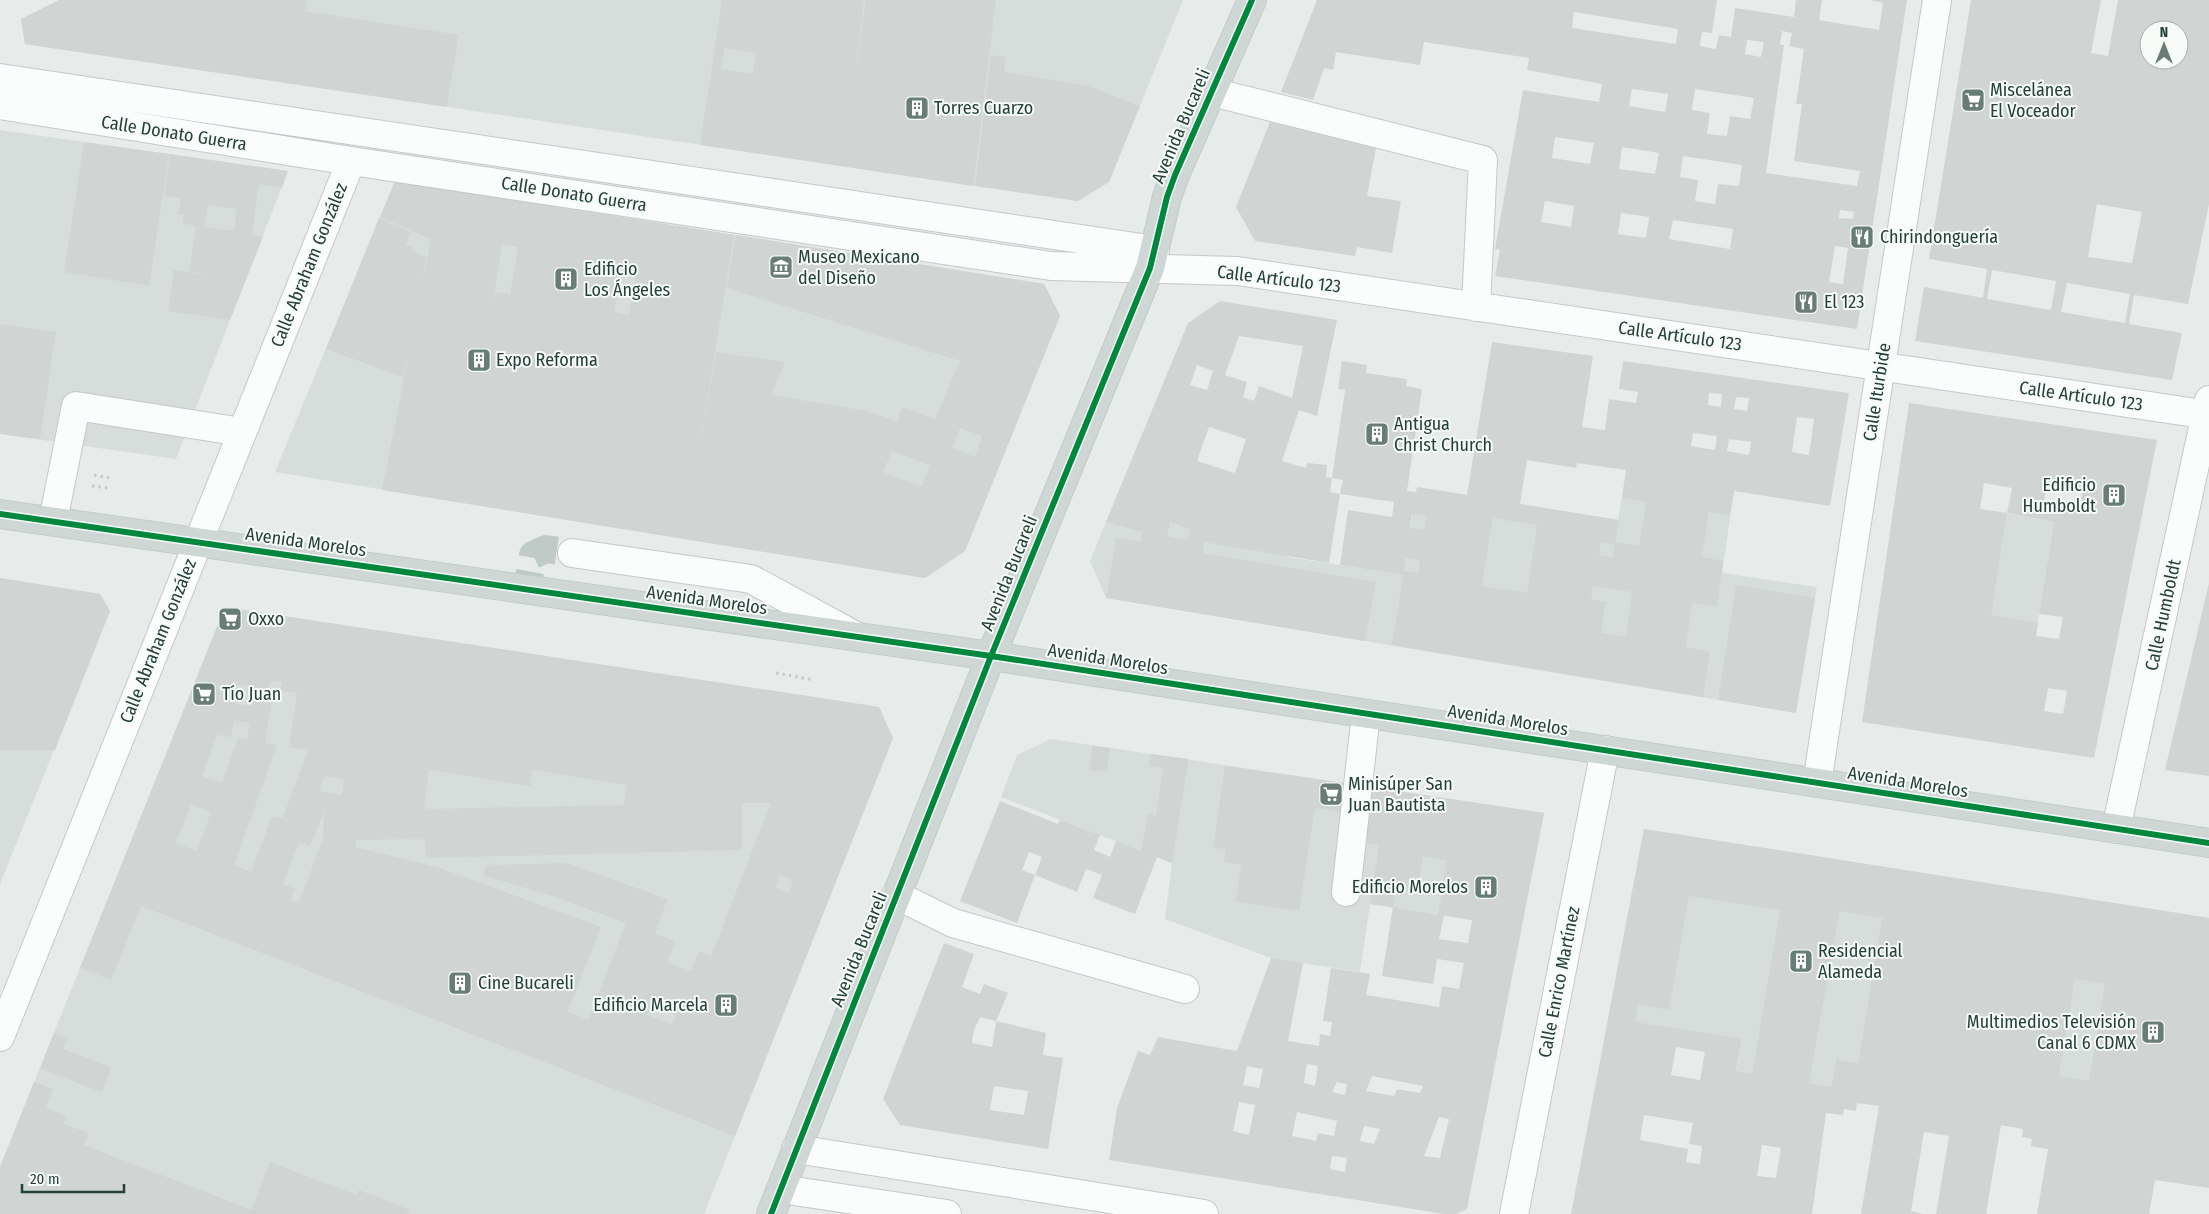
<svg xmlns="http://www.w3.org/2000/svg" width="2209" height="1214" font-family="'Fira Sans Condensed',sans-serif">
<rect width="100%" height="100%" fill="#e7ecea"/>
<path fill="#d6ddda" d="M59 0H1183L1109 182 1078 201 25 44 21 19Z
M0 130 288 171 176 459 0 434Z
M395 181 1044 284 1060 316 965 551 925 578 275 472Z
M1139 442 1300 495 1288 557 1403 575 1417 487 1618 520 1626 475 1734 491 1722 573 1817 587 1796 713 1106 598 1090 561Z
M1980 509 2054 522 2039 614 2036 636 1944 734Z
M0 578 100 594 110 611 0 884Z
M225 607 879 707 893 738 704 1214H0V1167Z
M1051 739 1544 813 1521 928 1370 904 1360 972 1271 958 1165 919 1172 863 1001 797 1017 755Z
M1644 829 2209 918V1122L1836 1059 1831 1087 1732 1099 1742 1038 1608 1018Z"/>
<path fill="#d0d5d3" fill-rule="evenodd" d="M59 0H307L305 11 459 35 447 107 25 44 21 19Z
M722 0H864L855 76 866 0H996L973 186 700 145ZM725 48 756 53 753 74 721 69Z
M1317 0H1717L1712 33 1702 32 1700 46 1716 49 1719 35 1731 37 1735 8 1794 17 1796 0H1822L1819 20 1879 30 1883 3 1870 0H1907L1857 329 1495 276 1500 250 1495 249 1523 90 1599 102 1602 84 1527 70 1529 58 1424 42 1420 65 1336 52 1333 70 1324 68 1313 100 1281 92ZM1574 12 1678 29 1676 44 1572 28ZM1782 31 1792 33 1789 46 1804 49 1796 104H1802L1794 161 1860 171 1857 186 1766 173 1784 45H1780ZM1747 40 1764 42 1761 57 1745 54ZM1632 89 1668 94 1665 112 1629 106ZM1695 89 1754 98 1750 119 1730 116 1727 136 1707 134 1710 113 1692 110ZM1555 137 1594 143 1590 164 1552 158ZM1622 147 1659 153 1655 174 1619 169ZM1683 156 1742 165 1739 186 1718 184 1715 204 1695 201 1698 180 1680 177ZM1545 201 1574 206 1571 227 1541 222ZM1840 210 1854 212 1853 219 1839 218ZM1621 213 1649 217 1646 238 1618 234ZM1673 220 1733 229 1730 249 1669 239ZM1835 246 1848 248 1843 284 1829 282Z
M1971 0H2101L2091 53 2108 56 2118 0H2209V204L2188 304 2134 295 2129 324 2182 333 2172 380 1915 341 1924 287 1983 298 1987 269 1929 259ZM2149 30H2179V60H2149ZM2097 204 2142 212 2132 263 2088 257ZM1992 270 2056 281 2051 310 1987 299ZM2067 283 2130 294 2125 323 2061 312Z
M991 55 1006 57 1004 72 1085 85 1140 106 1109 182 1078 201 975 186Z
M1270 122 1376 148 1367 196 1401 201 1392 253 1357 247 1355 256 1255 241 1236 207Z
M84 142 169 154 149 286 64 272Z
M170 154 288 171 282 188 259 184 252 235 263 237 230 320 168 311 174 270 216 276 189 271 196 226 182 223 184 215 178 214 181 198 164 196ZM208 205 237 209 234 231 204 227Z
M395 181 734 235 697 463 716 352 785 362 771 395 867 411 897 422 902 407 935 419 960 361 727 288 736 235 1044 284 1060 316 965 551 925 578 382 490 410 347 403 377 326 349 379 218 411 232 406 245 413 247 411 251 426 257 422 286 431 239 380 217ZM503 239V245L518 247 510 294 495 292 492 307ZM623 264 637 267 629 315 614 312ZM484 348 600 367 484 349ZM960 428 982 436 975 457 952 448ZM892 451 930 465 922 487 883 472Z
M1220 301 1337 320 1317 416 1299 410 1282 461 1306 468 1307 463 1327 465 1326 477 1332 478 1330 492 1340 494 1329 563 1204 542 1203 553 1376 582 1365 641 1106 598 1116 538 1141 542 1143 532 1106 522 1188 323ZM1239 336 1303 346 1292 398 1259 386 1254 401 1243 397 1247 382 1225 375ZM1197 365 1213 371 1207 390 1190 385ZM1209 427 1246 439 1235 473 1197 461ZM1170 522 1190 529 1188 540 1167 536Z
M0 324 56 332 40 439 0 434Z
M1492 342 1593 356 1582 427 1605 430 1609 399 1636 403 1638 392 1619 389 1623 361 1849 393 1830 506 1734 491 1730 516 1709 512 1702 557 1723 561 1717 607 1692 603 1686 647 1710 652 1703 697 1392 645 1403 575 1340 565 1348 510 1392 517 1394 502 1340 494 1343 480 1332 478 1345 390 1338 389 1342 361 1367 365 1366 373 1407 379 1406 386 1422 389 1407 491 1416 492 1417 487 1467 495ZM1709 393 1722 394 1721 407 1708 405ZM1736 397 1749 398 1747 411 1734 409ZM1797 417 1814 419 1809 455 1792 452ZM1693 433 1717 436 1715 450 1691 446ZM1729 439 1751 442 1749 455 1727 451ZM1527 460 1576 468 1577 463 1626 470 1622 498 1646 502 1639 546 1615 542 1619 520 1520 504ZM1412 514 1426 516 1424 530 1410 528ZM1493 518 1537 525 1527 593 1482 586ZM1601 542 1615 545 1613 558 1599 555ZM1406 558 1420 560 1418 573 1404 571ZM1593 586 1632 592 1626 637 1601 633 1606 602 1591 599Z
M1909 403 2157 440 2094 758 1862 722ZM2048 482 2083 489 2079 507 2044 500ZM1984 483 2012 488 2007 513 2054 522 2039 614 2063 617 2059 639 2036 636 2038 623 1991 615 2007 513 1980 509ZM2048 688 2067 691 2063 714 2044 711Z
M0 578 100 594 110 611 55 750H0Z
M2209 583V776L2165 770Z
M1736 585 1815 598 1796 713 1718 700Z
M225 607 879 707 893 738 735 1136 141 906 111 980 80 968ZM270 681 282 682 281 691 297 693 289 747 308 750 283 817 271 818 251 872 234 865 277 745 265 743 274 690 269 689ZM239 685 255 687 252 706 236 704ZM234 720 250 723 247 739 238 738 222 783 202 776 217 735 231 737ZM429 770 530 786 532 770 627 785 624 805 424 809ZM325 776 344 779 342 795 319 791ZM742 803H771L711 956 699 951 691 971 667 962 675 941 655 934 667 899 567 863 486 865 483 875 555 897 626 923 588 1020 568 1011 601 927 440 868 355 847 357 840 425 839 426 858 742 850ZM191 805 211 812 197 851 176 843ZM324 811 323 838 299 903 290 900 295 889 283 884 299 842 310 846ZM780 875 793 880 789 893 776 888ZM653 1000 677 1010 672 1024 647 1015Z
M1093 746 1110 748 1107 772 1089 770Z
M1151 754 1189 759 1172 863 1157 857 1135 914 1093 898 1102 875 1086 869 1077 892 1035 875 1042 857 1029 852 1022 870 1035 875 1017 923 960 901 1000 801 1058 824 1060 820 1100 835 1094 850 1110 857 1116 841 1141 851 1148 814 1156 816 1163 768 1149 766Z
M1225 766 1345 783 1340 812 1315 808 1299 911 1236 902 1241 865 1224 862 1226 849 1213 848Z
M1370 787 1544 813 1467 1209 1456 1214H1444L1109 1160 1117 1108 1138 1051 1150 1055 1158 1037 1237 1051 1271 958 1303 963 1288 1041 1319 1046 1320 1034 1330 1036 1332 1022 1323 1021 1331 968 1370 974 1366 995 1439 1007 1442 986 1459 989 1464 963 1437 959 1433 984 1382 976 1393 907 1370 904 1379 845 1362 842ZM1423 856 1447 860 1438 915 1393 907 1396 889 1417 892ZM1444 915 1472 920 1468 943 1439 939ZM1307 1064 1318 1066 1315 1086 1304 1083ZM1247 1066 1263 1069 1259 1088 1243 1085ZM1372 1076 1423 1086 1420 1093 1397 1089 1394 1096 1366 1091ZM1337 1082 1347 1084 1345 1095 1332 1092ZM1239 1102 1255 1105 1249 1135 1233 1131ZM1297 1112 1337 1121 1334 1136 1318 1133 1316 1141 1292 1136ZM1439 1117 1449 1119 1440 1158 1424 1156ZM1364 1126 1380 1129 1374 1144 1360 1141ZM1332 1156 1347 1158 1345 1172 1330 1169Z
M1644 829 2209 918V1188L2155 1180 2149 1214H2037L2048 1149 2031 1146 2032 1139 2022 1137 2023 1129 2001 1125 1986 1214H1936L1949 1136 1924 1132 1911 1211 1924 1214H1861L1879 1106 1857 1103 1856 1111 1844 1109 1843 1115 1826 1113 1812 1214H1571ZM1689 896 1780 910 1752 1074 1736 1071 1742 1038 1635 1022 1638 1004 1669 1010ZM1840 911 1882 918 1858 1063 1836 1059 1831 1087 1809 1083ZM2075 979 2105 984 2089 1081 2059 1076ZM1676 1047 1705 1052 1700 1080 1671 1075ZM1644 1115 1693 1123 1689 1144 1702 1146 1700 1164 1686 1162 1688 1149 1640 1140ZM1762 1145 1781 1148 1776 1178 1757 1176Z
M944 943 974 954 962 987 980 994 984 984 1008 993 996 1021 980 1017 974 1030 972 1043 992 1047 996 1021 1046 1033 1043 1055 1063 1058 1048 1149 900 1125 883 1099ZM994 1086 1028 1091 1024 1115 990 1110Z
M54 1033 67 1038 63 1049 111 1067 102 1092 40 1069Z
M34 1082 53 1089 46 1108 67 1116 64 1124 89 1133 84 1145 252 1210 270 1162 357 1195 359 1190 410 1210 408 1214H0V1167Z"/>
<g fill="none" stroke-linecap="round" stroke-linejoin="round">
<path stroke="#c0cac6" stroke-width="28" stroke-dasharray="28 14" stroke-linecap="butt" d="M525 599 533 555 546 549 572 553"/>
<g stroke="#c4c9c7" stroke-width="30">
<path id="minor" d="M0 78 1155 250
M1212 92 1483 160 1476 307
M0 105 351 161 1051 266 1237 271 2209 415
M53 521 76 406 242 432
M572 553 751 579 854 635
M1817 783 1937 0
M2116 829 2209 400
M1346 892 1366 714
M896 895 953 923 1185 989
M0 1037 351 161
M796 1149 1204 1214
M781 1189 947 1214
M1514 1214 1605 750"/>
</g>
<g stroke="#c2cbc8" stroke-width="30">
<path id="major" d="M0 514 991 656 2209 843
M771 1214 991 656 1150 268 1167 197 1175 175 1252 0"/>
</g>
<path stroke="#c3cbc7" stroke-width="3" stroke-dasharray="2.5 4" stroke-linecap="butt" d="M94 475 110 478
M92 486 108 488
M776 673 814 680"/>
<use href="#minor" stroke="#fbfcfc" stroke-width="28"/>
<use href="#major" stroke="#ced7d4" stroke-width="28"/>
<g stroke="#f6fbf8" stroke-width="9">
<path id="cycleway" d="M0 514 991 656 2209 843
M771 1214 991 656 1150 268 1167 197 1175 175 1252 0"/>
</g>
<use href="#cycleway" stroke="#00873e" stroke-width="6"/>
</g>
<defs>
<g id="supermarket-square" transform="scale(1.25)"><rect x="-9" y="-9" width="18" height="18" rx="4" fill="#687d76" stroke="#f6fbf8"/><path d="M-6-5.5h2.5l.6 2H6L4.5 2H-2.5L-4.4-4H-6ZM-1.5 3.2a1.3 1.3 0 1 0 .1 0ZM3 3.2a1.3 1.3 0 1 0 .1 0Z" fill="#fff"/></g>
<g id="building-square" transform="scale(1.25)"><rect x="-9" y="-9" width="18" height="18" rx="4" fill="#687d76" stroke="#f6fbf8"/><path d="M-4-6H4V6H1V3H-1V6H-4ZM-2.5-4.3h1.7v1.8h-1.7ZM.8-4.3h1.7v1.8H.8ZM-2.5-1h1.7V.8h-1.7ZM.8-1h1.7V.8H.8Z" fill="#fff"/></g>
<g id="restaurant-square" transform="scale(1.25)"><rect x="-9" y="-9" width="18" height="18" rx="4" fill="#687d76" stroke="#f6fbf8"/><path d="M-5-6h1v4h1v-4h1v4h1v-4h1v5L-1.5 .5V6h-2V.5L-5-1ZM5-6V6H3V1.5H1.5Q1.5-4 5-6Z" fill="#fff"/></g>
<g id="museum-square" transform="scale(1.25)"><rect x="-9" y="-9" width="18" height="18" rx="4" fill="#687d76" stroke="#f6fbf8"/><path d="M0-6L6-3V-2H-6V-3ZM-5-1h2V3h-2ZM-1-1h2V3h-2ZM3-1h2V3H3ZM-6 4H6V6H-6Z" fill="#fff"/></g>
</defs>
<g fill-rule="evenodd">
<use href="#supermarket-square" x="1973" y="100"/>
<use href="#building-square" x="917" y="108"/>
<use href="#restaurant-square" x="1862" y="237"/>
<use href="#museum-square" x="781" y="267"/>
<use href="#building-square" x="566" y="279"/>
<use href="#restaurant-square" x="1806" y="302"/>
<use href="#building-square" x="479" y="360"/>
<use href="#building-square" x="1377" y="434"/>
<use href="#building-square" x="2114" y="495"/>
<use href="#supermarket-square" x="230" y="619"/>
<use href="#supermarket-square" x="204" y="694"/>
<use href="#supermarket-square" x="1331" y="794"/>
<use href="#building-square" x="1486" y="887"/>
<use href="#building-square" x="1801" y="961"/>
<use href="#building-square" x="460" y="983"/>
<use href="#building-square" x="726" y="1005"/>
<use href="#building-square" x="2153" y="1032"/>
</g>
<g text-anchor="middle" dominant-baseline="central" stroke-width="4" stroke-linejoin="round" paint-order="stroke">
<g font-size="18" fill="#244137" stroke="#f6fbf8" text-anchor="start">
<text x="1990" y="90">Miscelánea<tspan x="1990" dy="21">El Voceador</tspan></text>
<text x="934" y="108">Torres Cuarzo</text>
<text x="1880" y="237">Chirindonguería</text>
<text x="798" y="257">Museo Mexicano<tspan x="798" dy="21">del Diseño</tspan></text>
<text x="584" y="269">Edificio<tspan x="584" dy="21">Los Ángeles</tspan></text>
<text x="1824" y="302">El 123</text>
<text x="496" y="360">Expo Reforma</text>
<text x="1394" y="424">Antigua<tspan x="1394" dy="21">Christ Church</tspan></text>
<text x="2096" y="485" text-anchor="end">Edificio<tspan x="2096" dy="21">Humboldt</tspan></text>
<text x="248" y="619">Oxxo</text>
<text x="222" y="694">Tío Juan</text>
<text x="1348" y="784">Minisúper San<tspan x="1348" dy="21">Juan Bautista</tspan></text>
<text x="1468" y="887" text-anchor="end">Edificio Morelos</text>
<text x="1818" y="951">Residencial<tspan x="1818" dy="21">Alameda</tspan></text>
<text x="478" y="983">Cine Bucareli</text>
<text x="708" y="1005" text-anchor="end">Edificio Marcela</text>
<text x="2136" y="1022" text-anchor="end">Multimedios Televisión<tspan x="2136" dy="21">Canal 6 CDMX</tspan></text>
</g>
<g font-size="18" fill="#244137" stroke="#f6fbf8">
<text transform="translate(1181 126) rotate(-67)">Avenida Bucareli</text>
<text transform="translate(174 133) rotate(9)">Calle Donato Guerra</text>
<text transform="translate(574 194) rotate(9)">Calle Donato Guerra</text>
<text transform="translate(309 265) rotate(-68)">Calle Abraham González</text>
<text transform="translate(1279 279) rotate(7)">Calle Artículo 123</text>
<text transform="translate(1680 336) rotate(8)">Calle Artículo 123</text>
<text transform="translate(1877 392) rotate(-81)">Calle Iturbide</text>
<text transform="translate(2081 396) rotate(8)">Calle Artículo 123</text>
<text transform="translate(306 542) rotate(8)">Avenida Morelos</text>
<text transform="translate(1009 573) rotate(-68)">Avenida Bucareli</text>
<text transform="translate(707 600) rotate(8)">Avenida Morelos</text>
<text transform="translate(2163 615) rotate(-78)">Calle Humboldt</text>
<text transform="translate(158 641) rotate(-68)">Calle Abraham González</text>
<text transform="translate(1108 659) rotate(9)">Avenida Morelos</text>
<text transform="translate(1508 720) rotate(9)">Avenida Morelos</text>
<text transform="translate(1908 782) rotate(9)">Avenida Morelos</text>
<text transform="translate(859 949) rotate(-68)">Avenida Bucareli</text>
<text transform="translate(1559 982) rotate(-79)">Calle Enrico Martínez</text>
</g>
</g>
<g transform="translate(2164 45)"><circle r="24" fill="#f6fbf8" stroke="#a2b1ab"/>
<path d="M0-4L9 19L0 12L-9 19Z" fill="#687d76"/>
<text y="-8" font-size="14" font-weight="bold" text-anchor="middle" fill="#244137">N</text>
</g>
<path d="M22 1184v8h102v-8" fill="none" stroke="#244137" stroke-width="2.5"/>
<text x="30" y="1184" font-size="15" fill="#244137" stroke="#f6fbf8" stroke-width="4" paint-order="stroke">20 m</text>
</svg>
